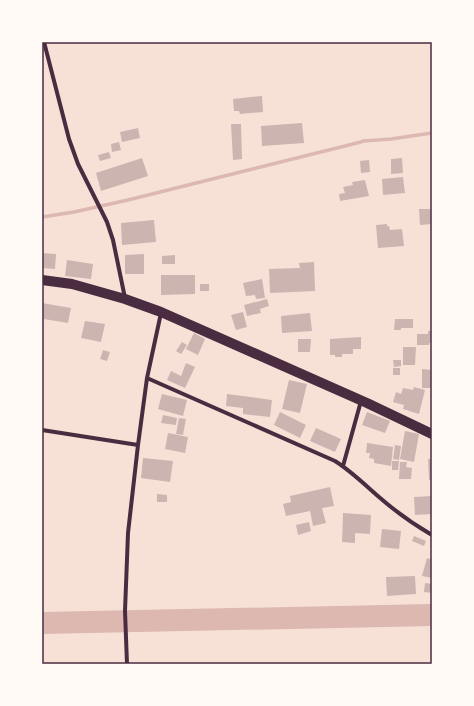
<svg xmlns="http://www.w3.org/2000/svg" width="474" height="706" font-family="Montserrat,sans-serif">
<rect width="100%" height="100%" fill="#f7e1d7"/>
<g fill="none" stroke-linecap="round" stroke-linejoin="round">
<path stroke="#dcb8b0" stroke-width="3.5" d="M42 217 74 212 128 200 361 142 363 141 391 139 432 133"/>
<path stroke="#dcb8b0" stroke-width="22" d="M42 623 432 615"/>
</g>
<path fill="#ccb4b1" d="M262 96 263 112 240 114 239 111H234L233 99Z
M302 123 304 143 262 146 261 126Z
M231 124H241L242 159 233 160Z
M138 128 140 138 122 142 120 132Z
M119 142 121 150 112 152 111 144Z
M109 152 111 158 100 161 98 155Z
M142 158 148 176 101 191 96 173Z
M402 158 403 173 391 174V159Z
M369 160 370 172 361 173 360 161Z
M403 177 405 193 383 195 382 179Z
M365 180 369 196 340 201 339 194 345 193 343 187 353 185 352 182Z
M419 209H432V224L420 225Z
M154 220 156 242 122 245 121 223Z
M387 224V226H389L390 230 402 229 404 246 378 248 376 225Z
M42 253 56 254 55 269 42 268Z
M144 254V274H125V255Z
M175 255V264H162V256Z
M67 260 93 264 91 279 65 276Z
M314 262 315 291 270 293 269 269 300 268 299 263Z
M161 275H195V294L161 295Z
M262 279 265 298 256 299 255 295 246 296 243 283Z
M200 284H209V291H200Z
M267 299 269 306 260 309 261 313 247 316 244 305Z
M42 303 71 308 68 323 44 319 42 324Z
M243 312 247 327 236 330 231 315Z
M310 313 312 331 282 333 281 316Z
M395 319H413V328H401V330H394Z
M85 321 105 324 101 342 81 338Z
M428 331H432V344L429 343V345H417V334H428Z
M194 333 205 339 198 355 186 349Z
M361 337V349H353V354H342V357H335V355H330V339Z
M298 339H311L310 352H298Z
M182 342 187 345 181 354 176 351Z
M403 347H416L415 365H403Z
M103 350 110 352 107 361 100 359Z
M393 360H401V366L394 367Z
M186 363 195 367 185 388 167 380 171 371 181 376Z
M393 368H400V375H393Z
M422 369 432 370V388H422Z
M289 380 307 384 300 413 282 409Z
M414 387 425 390 419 414 403 409 404 405 393 402 396 392 401 394 403 388 413 390Z
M162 394 187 400 183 416 158 409Z
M227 394 272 400 270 417 243 414V408L226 406Z
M280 412 306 425 300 438 274 425Z
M367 412 390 421 385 433 362 425Z
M163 415 177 418 176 425 161 423Z
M179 418 186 419 183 435 176 434Z
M316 428 341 439 335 452 310 441Z
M405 431 419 434 414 462 400 459Z
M168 433 188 437 185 453 165 449Z
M367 443 393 447 391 466 374 463V459L369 458 370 453H366Z
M395 445 401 446 399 460 393 459Z
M143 458 173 461 170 482 141 478Z
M428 459H432V480H429Z
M392 461H399L398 470H392Z
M400 462H407L406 467 412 468 411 479H399Z
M330 487 334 506 322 508 326 523 313 526 310 511 286 516 283 504 291 502 290 496Z
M157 494 167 495V502H157Z
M432 496V514L415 515 414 497Z
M343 513 371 515 370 534 355 533V543L342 542Z
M309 522 311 531 298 535 296 525Z
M382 529 401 531 399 549 380 547Z
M414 536 426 541 424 546 412 541Z
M427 558 432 560V578L422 576Z
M415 576 416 594 387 596 386 577Z
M425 583 432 584V593L424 592Z"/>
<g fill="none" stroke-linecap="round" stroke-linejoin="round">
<path stroke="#4a2c40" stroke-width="4" d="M44 42 69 139 78 164 107 222 113 240 125 298
M147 378 335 461C351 471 364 484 379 497 395 511 413 524 432 535
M42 430 138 445 147 378 161 313
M343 466 361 401
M127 664 125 611 128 533 138 445"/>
<path stroke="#4a2c40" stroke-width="10" d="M42 280 72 284 125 299 161 312 367 403 432 434"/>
</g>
<rect width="474" height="706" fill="none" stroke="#fffaf5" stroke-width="86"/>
<rect x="43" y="43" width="388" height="620" fill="none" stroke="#4a2c40" stroke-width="1.5"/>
</svg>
